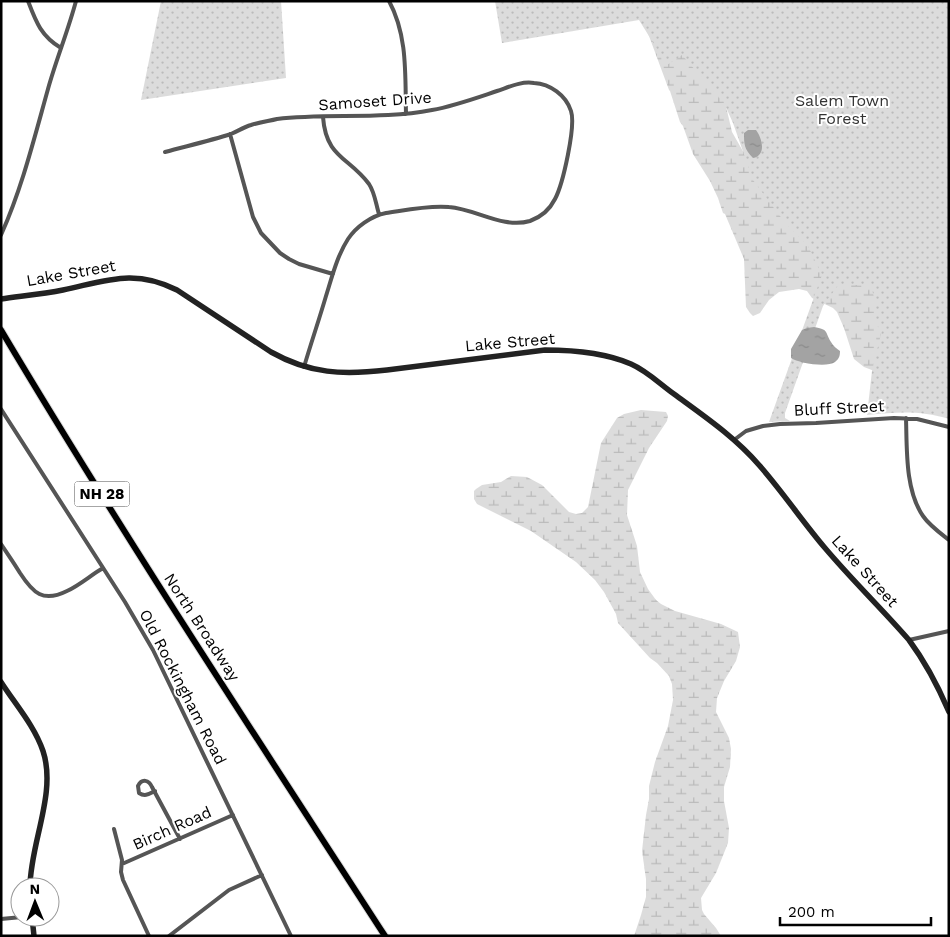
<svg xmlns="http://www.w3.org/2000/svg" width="950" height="937" font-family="'Work Sans',sans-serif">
<defs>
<pattern id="wetland-marsh" width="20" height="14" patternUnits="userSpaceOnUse" patternTransform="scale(1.25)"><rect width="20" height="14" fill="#dcdcdc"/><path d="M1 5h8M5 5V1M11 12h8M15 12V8" fill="none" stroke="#bbb"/></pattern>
<pattern id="park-dots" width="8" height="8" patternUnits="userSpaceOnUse" patternTransform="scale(1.25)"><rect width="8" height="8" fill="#dcdcdc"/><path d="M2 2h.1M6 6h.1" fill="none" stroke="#bbb" stroke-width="1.8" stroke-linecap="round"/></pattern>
<pattern id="water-ripples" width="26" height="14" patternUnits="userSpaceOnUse" patternTransform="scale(1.25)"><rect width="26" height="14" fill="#a3a3a3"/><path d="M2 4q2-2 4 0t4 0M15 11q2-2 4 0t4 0" fill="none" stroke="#8b8b8b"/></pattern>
</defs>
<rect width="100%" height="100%" fill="#fff"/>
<path fill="url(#wetland-marsh)" d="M681 1 725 102 732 132 744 153 786 204 886 282 895 379 864 367 854 359 844 328 837 312 833 308 812 298 807 291 799 289 779 292 769 300 760 313 753 316 750 313 746 307 744 259 725 214 723 213 718 198 710 181 693 154 683 126 680 122 670 91 669 90 649 36 635 6Z
M641 410 666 412 668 416 667 421 649 448 628 490 627 515 637 546 640 572 648 589 656 600 661 604 675 611 721 624 738 632 740 647 736 661 724 681 717 698 716 712 729 738 731 749 730 767 724 787V801L729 828 728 843 716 873 701 898 702 910 704 914 716 928 721 936H634L641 915 646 897V879L642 851 646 815 649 799V786L655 762 668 726 673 700 672 684 669 676 657 663 650 658 618 623 616 614 604 592 595 580 576 562 531 531 477 504 474 499V491L476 489 482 485 501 482 511 476 527 477 542 485 569 512 576 514 582 513 588 507 601 443 617 418 624 414Z"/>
<path fill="url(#park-dots)" d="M161 1H281L286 78 141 100Z
M495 1H949V419C920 410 897 412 867 415L872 371 882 330 875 324 876 304 871 286 839 284 823 306 785 413V418L790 421 769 422 822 275 808 246 786 224 753 180 733 123 724 103 682 55 667 65 639 20 502 43Z"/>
<path fill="url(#water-ripples)" d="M748 130H756C762 138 767 155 753 158 744 149 744 144 744 133Z
M814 327C829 330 824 330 831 342 833 346 837 349 840 351 840 356 839 359 835 362 827 368 798 363 791 358V349L802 330 807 328Z"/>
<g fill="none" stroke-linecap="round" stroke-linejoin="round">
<g stroke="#dbdbdb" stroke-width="8">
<path id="primary" d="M1 330C123 535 255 735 385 936"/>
</g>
<path stroke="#555" stroke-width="4" d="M28 1C36 22 41 36 61 48
M389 1C408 36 405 76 406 114
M323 117C326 158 349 157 369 184 375 193 376 205 379 214
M230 134 253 217 261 233 280 253 289 259 299 264 333 274
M165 152C187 146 209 141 231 134 238 131 244 127 251 125 260 122 269 121 277 119 328 113 381 120 432 110 454 106 476 98 497 91 509 87 521 81 534 83 550 84 566 95 571 111 576 126 563 184 555 199 550 209 541 217 530 221 503 229 476 209 449 207 429 205 406 210 386 213 371 216 356 227 348 239 337 256 332 277 326 296 319 320 311 343 304 367
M1 235C22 188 34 139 48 89 56 60 68 31 76 1
M1 409 125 602 153 650 291 936
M906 418C907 449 905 490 923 516 929 525 940 533 949 540
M734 440 746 431 763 426 780 424 816 423 894 418 917 419 949 427
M1 544C7 553 14 563 20 573 33 593 43 603 67 591 80 585 91 575 103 568
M909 640 949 631
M155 791C149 794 145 797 139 793L138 786C142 778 149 780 152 787L180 839
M114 829 122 860 121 872 123 880 149 936
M122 864 233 815
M1 919 22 917
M169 936 229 890 262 875"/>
<path stroke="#222" stroke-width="5.5" d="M1 299C22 296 43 294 63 290 106 281 134 268 177 290L271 352C310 374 343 375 387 370L545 350C572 350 606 353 631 364 647 371 660 384 674 394 704 416 735 437 759 465 782 491 802 521 825 548 852 580 882 609 909 640 926 663 938 686 949 712
M1 682C15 704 34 725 43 751 57 793 30 844 30 887
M32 917 34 936"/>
<use href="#primary" stroke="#000" stroke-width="6"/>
</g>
<g text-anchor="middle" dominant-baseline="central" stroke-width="4" stroke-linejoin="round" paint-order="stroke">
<rect fill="#fff" stroke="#4c4c4c" stroke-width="1" x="74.5" y="481.5" width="55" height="25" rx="4"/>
<g font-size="15" font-weight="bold" fill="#000">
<text x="102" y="494">NH 28</text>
</g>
<g font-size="16" fill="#333" stroke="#fff">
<text x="842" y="100">Salem Town<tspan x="842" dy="18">Forest</tspan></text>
</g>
<g font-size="16" fill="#000" stroke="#fff">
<text transform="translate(375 101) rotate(-4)">Samoset Drive</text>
<text transform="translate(71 273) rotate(-10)">Lake Street</text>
<text transform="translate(510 342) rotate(-5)">Lake Street</text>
<text transform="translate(839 408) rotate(-3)">Bluff Street</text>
<text transform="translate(865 571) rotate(48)">Lake Street</text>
<text transform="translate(202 627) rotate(57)">North Broadway</text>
<text transform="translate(183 687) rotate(63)">Old Rockingham Road</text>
<text transform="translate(172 828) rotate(-24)">Birch Road</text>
</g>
</g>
<rect width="950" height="937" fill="none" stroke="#000000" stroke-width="5"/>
<g transform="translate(35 902) rotate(359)"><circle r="24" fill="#ffffff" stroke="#999999"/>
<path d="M0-4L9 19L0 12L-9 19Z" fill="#000000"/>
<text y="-8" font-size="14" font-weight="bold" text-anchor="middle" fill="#000000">N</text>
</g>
<path d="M780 917v8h151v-8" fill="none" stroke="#000000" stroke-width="2.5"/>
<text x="788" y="917" font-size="15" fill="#000000" stroke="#ffffff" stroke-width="4" paint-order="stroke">200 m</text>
</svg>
